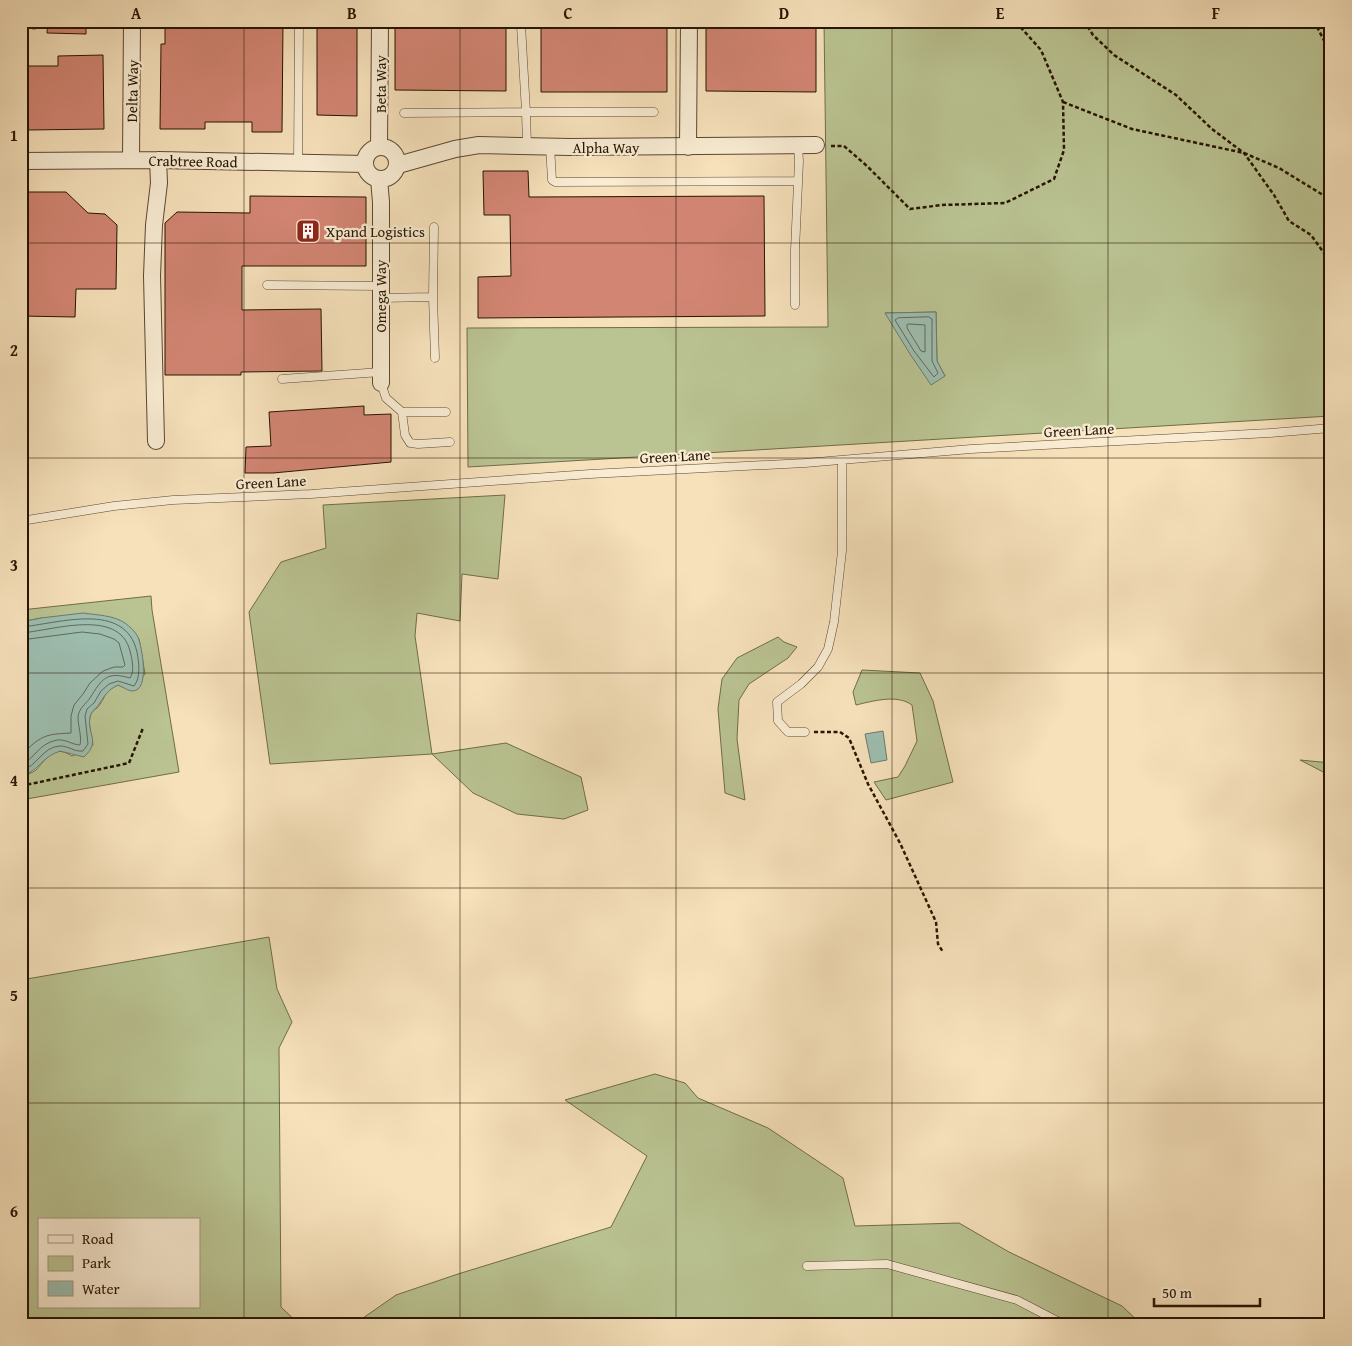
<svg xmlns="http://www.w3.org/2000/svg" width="1352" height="1346" font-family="'Gentium Book Plus',serif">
<rect width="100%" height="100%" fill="#f6e1bb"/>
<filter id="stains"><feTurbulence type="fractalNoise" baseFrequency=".004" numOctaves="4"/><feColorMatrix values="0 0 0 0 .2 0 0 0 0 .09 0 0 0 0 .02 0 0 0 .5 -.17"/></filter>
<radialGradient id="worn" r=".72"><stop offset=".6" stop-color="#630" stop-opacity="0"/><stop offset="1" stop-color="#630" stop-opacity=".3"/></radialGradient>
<path fill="#bac392" stroke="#706c4a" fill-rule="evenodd" d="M824 21H1331V416L468 467 467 328 828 327ZM936 312 937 361 945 376 885 313Z
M505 495 498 579 462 574 460 621 417 613 415 636 432 754 506 743 581 777 588 810 564 819 517 814 473 793 432 754 270 764 249 612 281 562 326 548 323 505Z
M151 596 152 610 179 772 21 800V776C26 775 32 773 36 770 47 758 54 744 72 756L93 745C92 736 88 725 90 717 91 712 93 711 97 708 107 697 102 692 118 685L130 690 145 674 139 639 41 618 21 622V610Z
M778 637 784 642 797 647 788 658 749 684 739 700 737 739 745 800 725 793 718 709 722 679 737 658Z
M862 670 920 673 933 701 953 782 886 800 874 782 898 777 905 766 917 741 912 705C897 694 873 701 856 705L853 692Z
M1300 760 1331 763V776Z
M269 937 277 989 292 1022 279 1048 281 1307 300 1325H21V980ZM39 1220H199V1307H39Z
M655 1074 685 1083 698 1098 768 1128 843 1178 855 1226 959 1223 1009 1252 1122 1306 1142 1325H353L396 1295 458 1274 611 1227 647 1156 565 1100Z"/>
<path fill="#9dbeb0" stroke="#6e7a6a" d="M936 312 937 361 945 376 931 385 910 354 885 313Z
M83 613C96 615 113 615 125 623 130 627 135 631 138 637 142 647 150 690 133 691 128 691 123 687 118 685 108 690 105 695 99 704 96 709 91 711 90 717 87 735 101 741 84 757L60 751C40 758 41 770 21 776V622L41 618Z
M883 731 887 760 871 763 865 734Z"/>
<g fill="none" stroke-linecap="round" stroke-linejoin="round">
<path stroke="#626958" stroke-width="1" d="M929 317 932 319V361L938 373 934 377 914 351 895 320 898 318Z
M909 324 925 325V352L921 351 907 328V325Z
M21 627C57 624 125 600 137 652 139 663 141 677 134 686L118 681 109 684 101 691 94 703 87 709 85 716 88 744 83 751C74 752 69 746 60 746 42 747 38 766 21 771
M21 633C51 631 119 607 130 651 132 659 135 671 130 678 106 671 102 679 90 698 85 705 79 708 78 717 78 727 82 736 80 745 73 745 66 739 57 740 37 744 35 760 21 764
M21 640 82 632 100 634 114 639 119 643 125 665 123 667H114L103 671 90 683 83 694 74 705 71 716V733C56 734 46 733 33 744 28 748 25 753 21 757"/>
</g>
<path fill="#d28573" stroke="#271401" d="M48 21H86V34L47 33Z
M165 21H283L282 132H252V122H205V129H160L161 44H165Z
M317 21H357V116L317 115Z
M395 21H506V91L395 90Z
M541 21H667V92H541Z
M706 21H816V92L706 91Z
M103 55 104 129 27 130 26 66H58V56Z
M483 171H528L529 197 764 196 765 316 478 318V277L511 276 510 215H484Z
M21 192H66L88 213 105 214 117 225 116 289H76L75 317 21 316Z
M250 196 366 197V266H242V310L321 309 322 371 241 372V375H165V223L177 212 250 213Z
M364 406V415L391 414V462L273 473H245L246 447 271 446 269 412Z"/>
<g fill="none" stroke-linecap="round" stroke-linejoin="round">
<g stroke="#5b4730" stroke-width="9">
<path id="lane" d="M34 25V21
M521 25 526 112H654
M404 113 526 112 527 146
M550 146 552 180 555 182 798 181
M298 163 299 21
M267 285 380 286
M433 297 435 358
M380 298 433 297 434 227
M795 305V250L799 161 798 146
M282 379 381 372
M381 383 386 398 402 412H446
M402 412 405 435 410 443 418 444 450 442
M21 521 114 506 173 500 311 494 590 474 805 463 971 449 1269 433 1331 428
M805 732H788L778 721 777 702 801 684 818 667 828 649 834 622 842 551V460
M807 1266 887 1264 1017 1300 1065 1325"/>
</g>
<g stroke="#5b4730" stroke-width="18">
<path id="street" d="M365 163a16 16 0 1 1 32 0a16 16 0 1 1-32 0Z
M379 147 380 21
M688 147 689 21
M131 160 132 21
M21 161 158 160 365 164
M398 165 455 149 479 145 570 147 816 145
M379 179 381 202V383
M156 441 152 276 154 225 159 183 158 160"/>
</g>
<path stroke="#271401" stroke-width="2.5" stroke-dasharray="4 2.5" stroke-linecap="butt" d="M1084 21 1093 35 1114 55 1176 95 1212 129 1244 153 1274 195 1289 221 1311 235 1331 263
M1314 21 1331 54
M1063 102 1132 129 1244 153 1279 168 1323 195 1331 202
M831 146H844L867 166 910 209 942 205 1005 203 1054 179 1064 150 1063 102 1041 50 1015 21
M1331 263V274
M814 732H840L849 738 868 784 900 843 936 922 938 944 943 952
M21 786 129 763 143 728"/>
<use href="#lane" stroke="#f9ecd3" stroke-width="8"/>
<use href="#street" stroke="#f9ecd3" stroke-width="16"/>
</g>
<path fill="none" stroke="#271401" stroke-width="1" stroke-opacity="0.55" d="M244 21V1325M460 21V1325M676 21V1325M892 21V1325M1108 21V1325M21 243H1331M21 458H1331M21 673H1331M21 888H1331M21 1103H1331"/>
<defs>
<g id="building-square" transform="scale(1.25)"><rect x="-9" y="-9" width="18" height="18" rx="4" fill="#8f2418" stroke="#f9ecd3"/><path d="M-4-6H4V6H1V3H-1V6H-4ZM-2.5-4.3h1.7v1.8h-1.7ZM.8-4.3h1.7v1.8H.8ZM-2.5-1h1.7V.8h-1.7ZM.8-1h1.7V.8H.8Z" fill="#fff"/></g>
</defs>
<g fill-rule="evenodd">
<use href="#building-square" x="308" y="231"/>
</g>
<g text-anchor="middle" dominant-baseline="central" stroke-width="4.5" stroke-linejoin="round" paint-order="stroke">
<g font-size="15" fill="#271401" stroke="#f9ecd3">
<text transform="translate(380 84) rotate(-90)">Beta Way</text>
<text transform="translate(132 91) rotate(-89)">Delta Way</text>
<text x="606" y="147">Alpha Way</text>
<text transform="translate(193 161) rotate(1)">Crabtree Road</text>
<text transform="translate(380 296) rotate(-90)">Omega Way</text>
<text transform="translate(1079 430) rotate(-3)">Green Lane</text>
<text transform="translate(675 456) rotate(-3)">Green Lane</text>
<text transform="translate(271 482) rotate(-3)">Green Lane</text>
</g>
<g font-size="15" fill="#271401" stroke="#f9ecd3" text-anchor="start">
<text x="326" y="231">Xpand Logistics</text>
</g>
</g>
<rect width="1352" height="1346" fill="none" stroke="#f6e1bb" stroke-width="55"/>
<rect x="38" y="1218" width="162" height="90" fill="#f9ecd3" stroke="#a5967f"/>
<rect x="48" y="1235" width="25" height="8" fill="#f9ecd3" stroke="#a5967f"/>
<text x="82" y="1244" font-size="15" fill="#271401">Road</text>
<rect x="48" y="1256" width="25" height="15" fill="#bac392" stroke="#a5967f"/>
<text x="82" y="1268" font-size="15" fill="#271401">Park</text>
<rect x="48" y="1281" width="25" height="15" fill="#9dbeb0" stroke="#a5967f"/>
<text x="82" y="1294" font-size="15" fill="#271401">Water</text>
<path d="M1154 1298v8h106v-8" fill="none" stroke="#271401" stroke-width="2.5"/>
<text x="1162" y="1298" font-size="15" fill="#271401" stroke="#f9ecd3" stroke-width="4" paint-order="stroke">50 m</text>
<rect x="28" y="28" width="1296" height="1290" fill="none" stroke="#271401" stroke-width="2"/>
<g font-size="16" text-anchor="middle" font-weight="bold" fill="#271401">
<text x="136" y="19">A</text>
<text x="352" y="19">B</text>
<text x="568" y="19">C</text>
<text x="784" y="19">D</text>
<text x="1000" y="19">E</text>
<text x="1216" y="19">F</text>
<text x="14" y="141">1</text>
<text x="14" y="356">2</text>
<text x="14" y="571">3</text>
<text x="14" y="786">4</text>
<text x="14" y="1001">5</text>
<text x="14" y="1217">6</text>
</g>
<rect width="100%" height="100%" filter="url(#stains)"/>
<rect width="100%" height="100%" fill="url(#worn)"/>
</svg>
